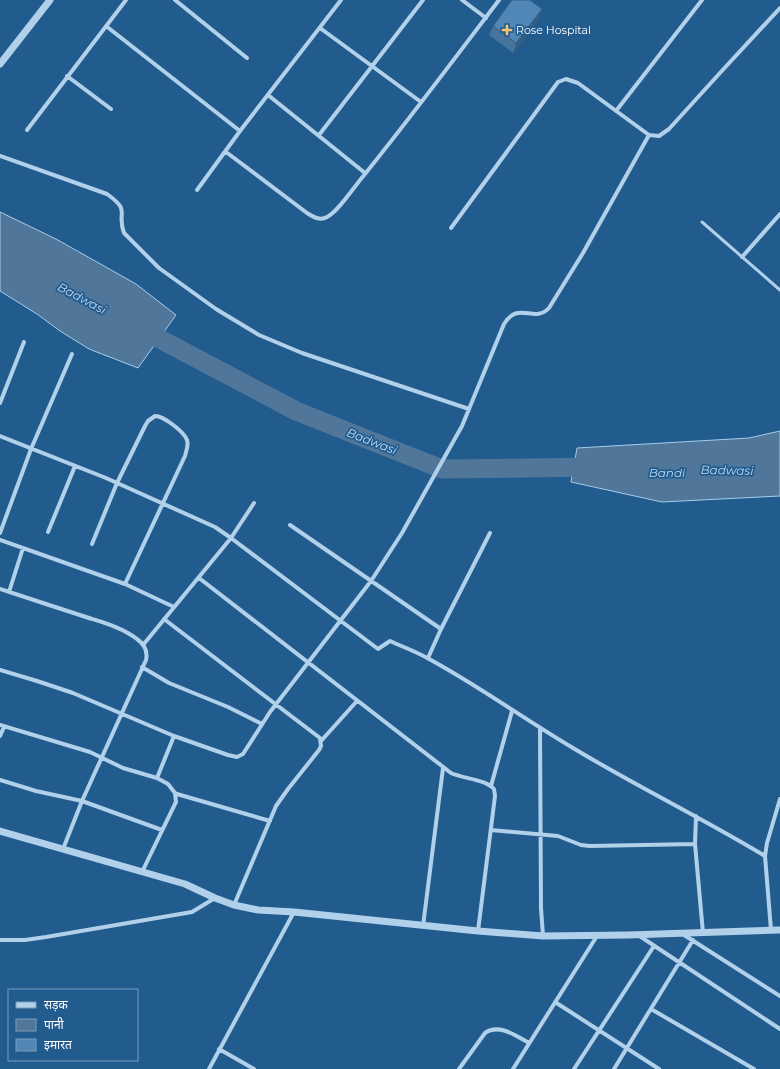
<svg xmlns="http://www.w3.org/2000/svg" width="780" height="1069" font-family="Montserrat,'Noto Sans Devanagari',sans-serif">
<rect width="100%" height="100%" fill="#225b8d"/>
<path fill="#50779a" stroke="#a5cdec" d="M0 212 56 239 136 284 176 315 138 368 89 349 60 331 37 314 0 291Z
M780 431V496L662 502 571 482 577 448 749 438Z"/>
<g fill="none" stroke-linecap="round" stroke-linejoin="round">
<path stroke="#50779a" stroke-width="19" d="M137 327 296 411 442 469 600 467"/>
<path stroke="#b1d1eb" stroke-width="3" d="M702 222 780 290"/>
<path stroke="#b1d1eb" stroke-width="4" d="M175 0 247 58
M462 0 486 18
M106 26 240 131
M320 28 421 102
M67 76 111 109
M268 95 365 173
M616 111 702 0
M27 130 126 0
M319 135 423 0
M226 152 307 213C313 217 320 221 327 217 338 212 356 184 365 174 411 117 455 58 499 0
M0 156 107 194C132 212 116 211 124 233L159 268 216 309 259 335 302 353 469 409
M197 190 240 131 341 0
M451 228 558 82 566 79 578 83 649 135 659 136 669 129 719 74 780 8
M742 257 780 214
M0 403 24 342
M0 436 106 478 215 527 231 538 378 649 390 641C403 647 417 652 429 659 479 686 524 719 573 748 636 786 702 818 765 856
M290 525 441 629
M48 532 75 466
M0 533 31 449 72 354
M0 540 125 584 174 607
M92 544 117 483 145 426 148 421 155 416C164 416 184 432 187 440 189 445 186 451 185 456L125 584
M199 578 451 773C464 779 485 779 494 789L495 796 478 931
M0 589C30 599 59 608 89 618 105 623 123 628 137 639 144 644 148 651 146 660L82 801 63 849
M9 592 23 548
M164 619 320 738 321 746 319 750 288 789 276 806 234 905
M143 645 231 538 254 503
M428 658 441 629 490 533
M142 667 169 683 228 707 262 724
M0 670 37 681 73 693 174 736 228 755 237 757 243 754 270 712 371 581 402 533 462 426 504 324C519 300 534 324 549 308L583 253 649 135
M0 725 90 752 123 768 157 778 168 784 175 793 176 802 174 806 142 872
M540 728 541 908 543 936
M0 736 4 727
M321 741 357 701
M157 778 174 736
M0 780 36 791 82 801 162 830
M491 786 512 711
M175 793 177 794 270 821
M696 816 695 844 703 933
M491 830 558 836 581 845 590 846 695 844
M423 926 443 768
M771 930 765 856 767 843 780 799
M638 935 780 1029
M684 935 780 996
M0 940H25L46 937 192 912 215 898
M555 1002 659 1069
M651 1009 754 1069
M219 1049 254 1069
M209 1069 294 912
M459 1069 485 1033C499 1023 516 1036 529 1043
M513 1069 597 936
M574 1069 654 946
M614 1069 693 940"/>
<path stroke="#b1d1eb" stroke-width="7" d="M0 64 50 0
M0 831 185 884 215 898 234 905 258 910 294 912 478 931 543 936 628 935 780 930"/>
</g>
<path fill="#45749d" d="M539 18 513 53 489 35 493 26Z"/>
<path fill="#385e7f" d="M542 9 539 18 513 53 516 43Z"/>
<path fill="#5087b6" stroke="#385e7f" d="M512 0H530L542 9 516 43 493 26Z"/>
<path fill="#f7c574" stroke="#225b8d" stroke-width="1.5" d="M505 24h4v4h4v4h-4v4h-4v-4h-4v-4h4z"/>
<g text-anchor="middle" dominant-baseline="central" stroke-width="3.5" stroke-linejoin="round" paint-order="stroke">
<g font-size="11" fill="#fff" stroke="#225b8d" text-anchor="start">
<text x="516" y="30">Rose Hospital</text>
</g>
<g font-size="12" font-style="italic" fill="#bddaf2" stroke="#225b8d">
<text transform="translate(82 298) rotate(28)">Badwasi</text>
<text transform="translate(372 441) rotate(21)">Badwasi</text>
<text transform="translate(727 470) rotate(1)">Badwasi</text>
<text x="667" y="472">Bandi</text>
</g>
</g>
<rect x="8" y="989" width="130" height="72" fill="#225b8d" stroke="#7a9dbb"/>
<rect x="16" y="1002" width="20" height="6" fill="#b1d1eb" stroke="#7a9dbb"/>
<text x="44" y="1009" font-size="12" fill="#ffffff">सड़क</text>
<rect x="16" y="1019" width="20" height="12" fill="#50779a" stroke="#7a9dbb"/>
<text x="44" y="1029" font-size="12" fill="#ffffff">पानी</text>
<rect x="16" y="1039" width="20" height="12" fill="#5087b6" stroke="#7a9dbb"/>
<text x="44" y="1049" font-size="12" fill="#ffffff">इमारत</text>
</svg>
